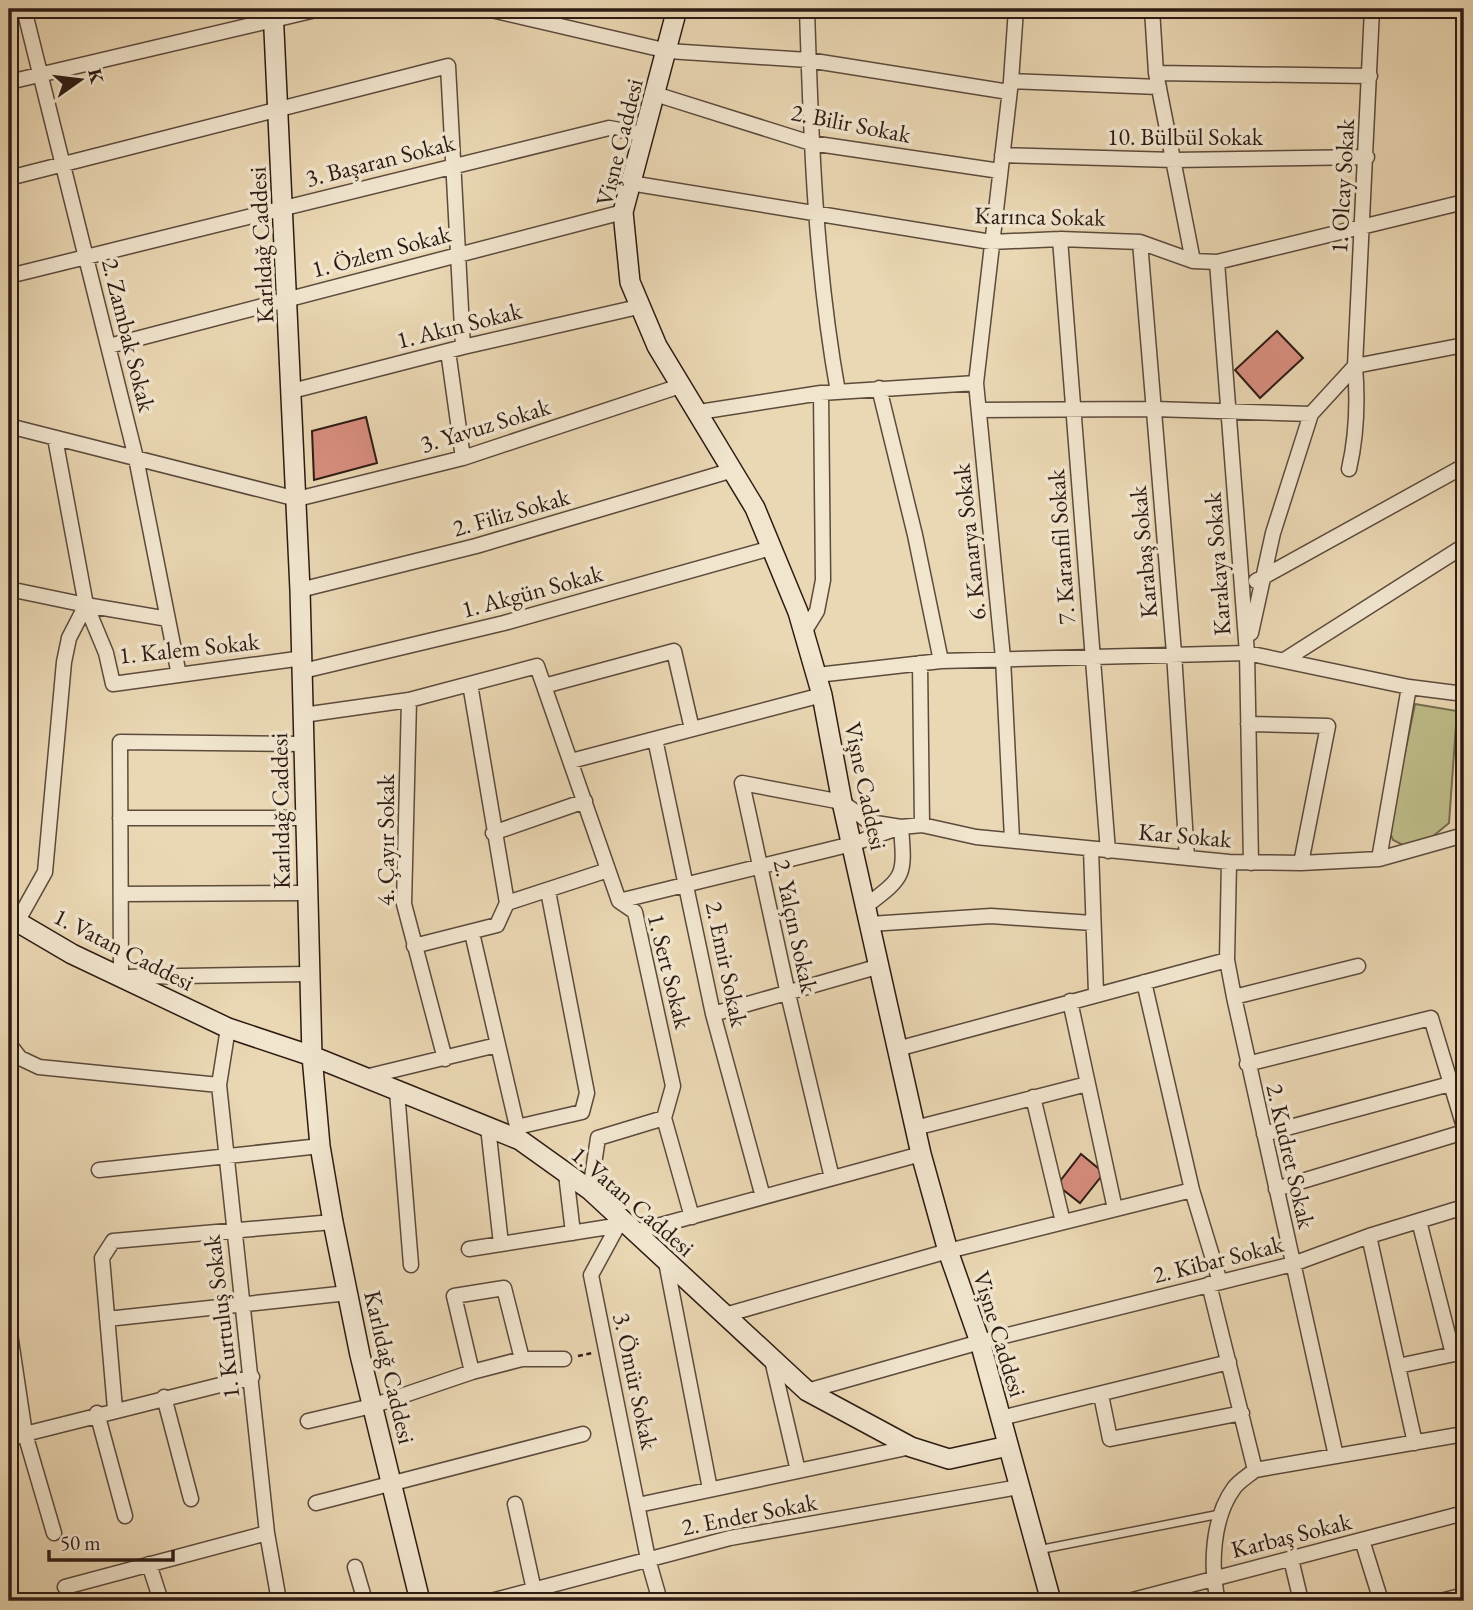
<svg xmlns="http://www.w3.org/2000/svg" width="1473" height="1610" font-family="'EB Garamond',serif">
<rect width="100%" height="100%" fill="#ead7b3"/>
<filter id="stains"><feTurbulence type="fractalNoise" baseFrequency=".00286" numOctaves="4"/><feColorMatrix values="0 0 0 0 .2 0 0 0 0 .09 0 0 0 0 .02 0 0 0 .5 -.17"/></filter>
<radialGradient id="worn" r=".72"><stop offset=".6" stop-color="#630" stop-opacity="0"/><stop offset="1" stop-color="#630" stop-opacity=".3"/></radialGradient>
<path fill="#bebc88" stroke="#766c4e" stroke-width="2" d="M1415 704 1457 711 1449 823 1432 837 1403 845 1393 840 1389 830Z"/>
<path fill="#d78d7e" stroke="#2d1b14" stroke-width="2" d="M1277 331 1303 358 1260 398 1235 370Z
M366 417 377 463 314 480 312 431Z
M1081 1154 1104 1173 1080 1203 1057 1185Z"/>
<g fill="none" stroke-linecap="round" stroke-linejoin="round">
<g stroke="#5c4a3c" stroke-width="10">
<path id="service" d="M1038 1550 1220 1514"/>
</g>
<g stroke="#5c4a3c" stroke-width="17">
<path id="minor" d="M24 9 136 458 179 675
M487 9 668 51 808 60 1009 92
M807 9C811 138 815 265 838 392
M1143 9H1260
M1152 9 1156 73 1193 261
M1156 73 1370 76
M1011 81 1159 87
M9 82 320 9
M655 94 811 143 1000 171
M1002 155 1174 160 1367 157
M9 178 448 66 463 347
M630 183 991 242 1060 239 1140 242 1193 261 1217 262 1464 202
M1060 239 1108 851
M1140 242 1174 653 1187 858
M1217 262 1247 653 1251 863
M9 276 609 128 642 134
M109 346 623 212
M448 351 463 458
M1355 366 1464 345
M879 388 915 535 941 661
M292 391 463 347 638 307
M979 410 1154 409 1311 414
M699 412 821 393 976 383
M9 426 297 499 463 458 683 385
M55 438 86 605
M1349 469C1357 434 1358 402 1355 366L1372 9
M1256 581 1464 466
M9 589 86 605 106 653 113 684 303 658
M300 590 476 546 733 470
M86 605 168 619
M804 632 817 611 823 580 821 393
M1251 633 1273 533 1311 414 1355 366
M1286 659 1464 546
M920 663 922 825
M303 671 504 623 771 548
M817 675 941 661 1247 653 1409 687 1464 694
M470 684 507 903
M544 686 674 651 692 729
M409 700 404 904 445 1059
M303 715 409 700 537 666 619 901 635 912 673 1086 664 1118 692 1217
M1248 724 1328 726 1301 863
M655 739 713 1014 763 1197
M303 744 120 742 121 977 308 974
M571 761 822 695
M120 818H304
M493 833 585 801
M1012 839 1003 658 976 383 1011 81 1016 9
M1091 849 1096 993
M1379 859 1409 687
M1229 862 1227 960 1234 997 1336 1456
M121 894 306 893
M619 901 852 844 901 827C905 877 905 876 866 906
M17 922 45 872 64 662 69 638 86 605
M870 924 991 916 1092 923
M472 933 519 1135
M414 946 497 925 507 903 608 870
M1144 982 1192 1190 1220 1282
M1234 997 1358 966
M1070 1001 1115 1209
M713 1014 880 966
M228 1028 219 1085 267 1533 279 1601
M9 1044 20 1058 39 1067 219 1085
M897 1049 1227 960
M1247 1064 1431 1018 1464 1127
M365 1077 497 1045
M397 1091 411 1265
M1033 1097 1063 1222
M488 1127 501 1244
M517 1127 582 1112 587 1093 548 891
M915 1128 1087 1084
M1264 1134 1450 1084
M99 1170 320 1146
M566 1174 573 1233
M832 1178 788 994 742 783 842 802 869 822 901 827 922 825 976 837 1229 862 1301 863 1379 859 1464 835
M1276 1189 1464 1132
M590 1190 598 1138 664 1118
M621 1220 591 1275 648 1559 660 1601
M1419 1221 1453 1354
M635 1232 921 1154
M1369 1236 1415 1443
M469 1249 615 1226
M666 1262 710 1489
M1209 1284 1255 1470
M725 1315 948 1251 1192 1190
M107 1319 348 1293
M9 1327 25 1434 54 1533
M772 1360 798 1471
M1398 1366 1464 1352
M472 1372 454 1296 504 1288 522 1359
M807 1391 980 1342 1293 1264 1369 1236 1464 1207
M1101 1395 1110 1439 1242 1413
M164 1397 191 1499
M115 1409 102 1258 113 1241 333 1222
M97 1413 125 1516
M1001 1418 1229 1362
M308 1421 372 1406 472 1372 522 1359H564
M9 1438 252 1377
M316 1503 583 1434
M515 1504 534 1590
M638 1505 911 1447
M1362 1540 1381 1601
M1291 1559 1301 1601
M149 1564 161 1601
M355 1567 365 1601
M65 1587 267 1533
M491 1601 730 1538 1019 1487
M1129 1601 1464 1513
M1218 1601C1210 1567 1212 1518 1234 1488 1239 1481 1248 1476 1255 1470L1464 1434
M1441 1601 1464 1595"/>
</g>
<g stroke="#2d1b14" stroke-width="22">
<path id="secondary" d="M273 9 300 590 312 1056 320 1146 333 1222 360 1355 420 1601
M677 9 623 212 630 282 657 346 755 508 798 612 822 695 842 802 921 1154 948 1251 980 1342 1051 1601
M9 917 72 954 228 1028 312 1056 520 1140 590 1190 807 1391 911 1447 949 1459 1008 1446"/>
</g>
<path stroke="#2d1b14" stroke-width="2.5" stroke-dasharray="5 3.5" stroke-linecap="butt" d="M578 1356 592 1353"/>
<use href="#service" stroke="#f1e5ce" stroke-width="7"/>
<use href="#minor" stroke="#f1e5ce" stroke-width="14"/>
<use href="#secondary" stroke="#f1e5ce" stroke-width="19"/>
</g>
<g text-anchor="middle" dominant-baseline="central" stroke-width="7" stroke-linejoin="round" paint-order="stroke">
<g font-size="24" fill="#2d1b14" stroke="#f1e5ce">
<text transform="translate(851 123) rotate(11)">2. Bilir Sokak</text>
<text x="1185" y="136">10. Bülbül Sokak</text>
<text transform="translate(619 142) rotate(-76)">Vişne Caddesi</text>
<text transform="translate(380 160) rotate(-14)">3. Başaran Sokak</text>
<text transform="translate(1342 186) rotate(-87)">1. Olcay Sokak</text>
<text transform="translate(1040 216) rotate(1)">Karınca Sokak</text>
<text transform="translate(261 245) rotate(-93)">Karlıdağ Caddesi</text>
<text transform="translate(381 251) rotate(-15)">1. Özlem Sokak</text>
<text transform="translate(459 325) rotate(-14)">1. Akın Sokak</text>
<text transform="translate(129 335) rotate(76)">2. Zambak Sokak</text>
<text transform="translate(485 425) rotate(-17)">3. Yavuz Sokak</text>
<text transform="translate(511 512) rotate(-16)">2. Filiz Sokak</text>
<text transform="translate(969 542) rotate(-96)">6. Kanarya Sokak</text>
<text transform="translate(1061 547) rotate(-94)">7. Karanfil Sokak</text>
<text transform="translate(1143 552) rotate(-95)">Karabaş Sokak</text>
<text transform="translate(1217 564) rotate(-94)">Karakaya Sokak</text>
<text transform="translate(532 591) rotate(-15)">1. Akgün Sokak</text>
<text transform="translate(189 648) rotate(-6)">1. Kalem Sokak</text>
<text transform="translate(866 786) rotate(78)">Vişne Caddesi</text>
<text transform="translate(280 811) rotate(-91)">Karlıdağ Caddesi</text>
<text transform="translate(1185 835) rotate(5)">Kar Sokak</text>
<text transform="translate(385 840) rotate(-90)">4. Çayır Sokak</text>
<text transform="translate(796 926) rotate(78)">2. Yalçın Sokak</text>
<text transform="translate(124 949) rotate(27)">1. Vatan Caddesi</text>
<text transform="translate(727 964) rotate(78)">2. Emir Sokak</text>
<text transform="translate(670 971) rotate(76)">1. Sert Sokak</text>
<text transform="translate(1291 1156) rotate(77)">2. Kudret Sokak</text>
<text transform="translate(633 1201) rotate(41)">1. Vatan Caddesi</text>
<text transform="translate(1218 1259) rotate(-14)">2. Kibar Sokak</text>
<text transform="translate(221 1317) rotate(-97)">1. Kurtuluş Sokak</text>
<text transform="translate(1000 1334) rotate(73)">Vişne Caddesi</text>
<text transform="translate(390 1367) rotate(77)">Karlıdağ Caddesi</text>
<text transform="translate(636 1381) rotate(78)">3. Ömür Sokak</text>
<text transform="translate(749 1514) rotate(-11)">2. Ender Sokak</text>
<text transform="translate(1291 1535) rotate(-14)">Karbaş Sokak</text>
</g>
</g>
<rect width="1473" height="1610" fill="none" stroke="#ead7b3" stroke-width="35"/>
<rect x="10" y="10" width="1452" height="1589" fill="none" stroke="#2d1b14" stroke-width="3.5"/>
<rect x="18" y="18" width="1438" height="1575" fill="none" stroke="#2d1b14" stroke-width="2"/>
<g transform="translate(80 80) rotate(76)" stroke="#f1e5ce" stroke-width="5" paint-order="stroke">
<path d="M0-5L12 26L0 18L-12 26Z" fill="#2d1b14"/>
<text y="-10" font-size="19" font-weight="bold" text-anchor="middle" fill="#2d1b14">K</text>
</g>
<path d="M49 1550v10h124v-10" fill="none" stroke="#2d1b14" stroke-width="3.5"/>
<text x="60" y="1550" font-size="21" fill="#2d1b14" stroke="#f1e5ce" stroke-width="5" paint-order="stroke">50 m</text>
<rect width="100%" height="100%" filter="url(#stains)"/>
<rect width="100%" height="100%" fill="url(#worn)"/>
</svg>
